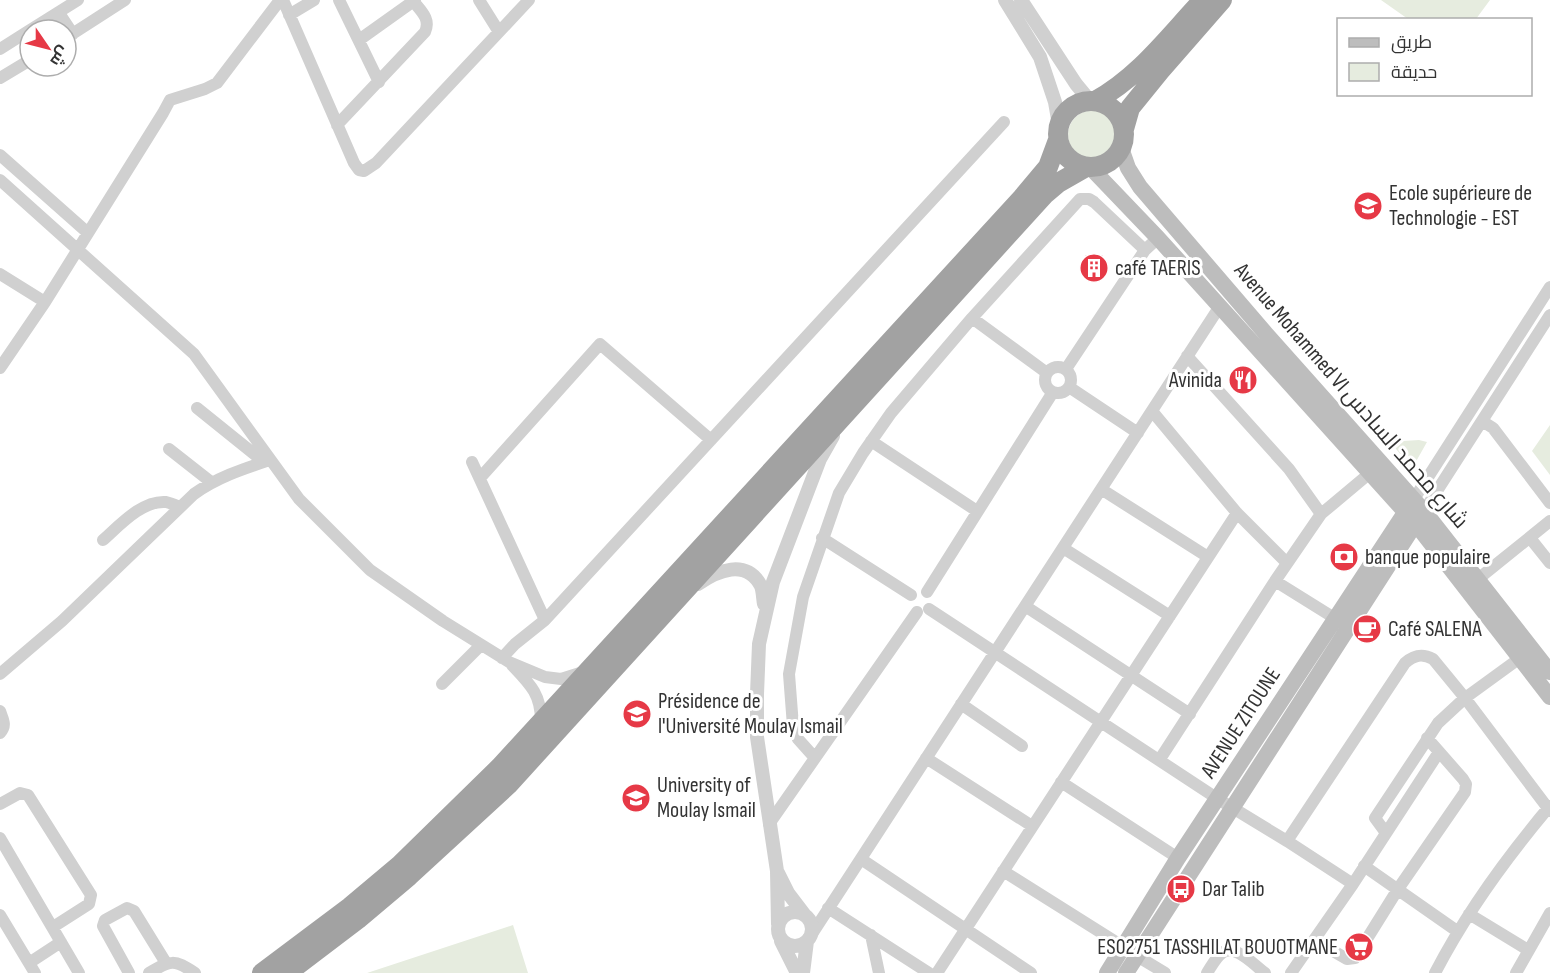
<svg xmlns="http://www.w3.org/2000/svg" width="1550" height="973" font-family="'Sofia Sans Condensed',Cairo,sans-serif">
<rect width="100%" height="100%" fill="#fff"/>
<path fill="#e6ecdf" d="M1381 0H1490L1476 19H1408Z
M1068 135a25 25 0 1 1 50 0a25 25 0 1 1-50 0Z
M1550 425V475L1532 451Z
M1419 440 1427 442 1414 465 1410 466 1392 444 1403 441Z
M513 925 528 973H367Z"/>
<g fill="none" stroke-linecap="round" stroke-linejoin="round">
<path stroke="#d0d0d0" stroke-width="12" d="M283 0 354 163 359 170 364 171 376 163 529 0
M339 0 379 82
M479 0 499 32
M59 13 73 34
M289 15 314 0
M30 30 78 0
M66 38 125 0
M359 40 415 0
M0 49 30 30
M0 78 30 60
M337 125 425 32C431 19 421 11 413 1
M0 155 88 233
M0 180 194 354 299 499 370 570 443 621 509 662 545 677 561 679 583 672
M0 274 45 302
M972 318 1047 373
M1187 356 1289 469 1321 514
M1045 380a13 13 0 1 1 26 0a13 13 0 1 1-26 0Z
M0 368 45 302 163 113 170 100 205 89 217 83 280 0
M1066 369 1145 250 1158 238
M1069 387 1138 433
M197 408 264 462
M1152 411 1237 513 1287 563
M1482 421 1493 428 1550 503
M871 441 977 511
M169 449 211 482
M472 462 545 620
M480 478 600 344 711 440
M1101 489 1208 557
M1414 499 1550 287
M1424 511 1550 315
M822 538 911 595
M1530 538 1550 563
M103 540C119 526 142 500 166 502 170 503 175 505 180 507
M1063 548 1170 616
M1478 579 1550 521
M1275 581 1336 619
M927 592 1053 392
M1025 606 1190 714
M929 609 1218 799 1287 841 1405 663C1414 655 1422 653 1433 659L1465 698 1550 811
M502 658 515 644 545 620 1004 122
M512 665C530 684 541 694 541 721
M0 674 62 621 194 494C218 477 243 469 270 460
M442 684 481 645
M961 704 1022 746
M0 711C3 720 7 725 0 733
M815 758 798 739 793 726 789 674 803 597 839 493 863 453 891 413 972 318 1080 199H1089L1094 202 1145 250
M926 758 1032 826
M1160 759 1275 581 1321 514 1370 473
M1061 782 1178 858
M0 804 20 793 28 795 91 895 89 904 53 927
M769 824 917 612
M1386 833 1375 818 1438 723 1465 698 1520 658
M0 838 79 973
M1287 841 1353 884
M861 859 1031 973
M1364 866 1457 931
M1003 871 1124 947
M828 908 929 973
M1469 914 1528 950
M0 915 35 973
M871 935 879 973
M810 937 1220 306
M1314 940 1347 959 1355 958 1398 889 1465 792 1466 784 1463 779 1427 738
M1137 956 1165 973
M29 963 61 942
M129 973 103 926 105 920 127 908 134 911 166 963
M149 973C171 960 174 959 195 973
M937 973 1237 513
M1207 973C1211 967 1216 957 1222 953 1235 943 1255 966 1265 973
M1291 973 1353 884 1439 752
M1435 973C1466 913 1506 858 1550 806
M1516 973 1550 913"/>
<path stroke="#d0d0d0" stroke-width="14" d="M1005 0 1040 57 1055 102 1059 125
M1021 0 1076 84 1090 101
M698 584C717 571 746 558 761 586 763 591 763 599 764 604
M778 873 788 893 804 914
M778 929a17 17 0 1 1 34 0a17 17 0 1 1-34 0Z
M778 924 777 871 757 737V694L759 644 773 582 820 459 833 436
M781 941 797 973
M803 973 807 941"/>
<path stroke="#bdbdbd" stroke-width="16" d="M1121 148 1128 168 1140 187 1267 335 1424 511 1550 672
M1090 167 1158 238 1416 524 1550 697
M1107 973 1178 858 1410 505
M1126 973 1421 515"/>
<path stroke="#a2a2a2" stroke-width="20" d="M1095 101C1139 77 1169 36 1203 0
M1058 134a33 33 0 1 1 66 0a33 33 0 1 1-66 0Z
M1124 129 1130 108 1160 71 1222 0
M262 973 350 907 400 865 500 767 1022 198 1048 167 1058 140
M287 973 358 919 409 876 508 785 1045 194 1058 183 1086 167"/>
</g>
<defs>
<g id="university-disc" transform="scale(1.5)"><circle r="9.5" fill="#e63946" stroke="#fff"/><path d="M0-5L7-2L0 1L-7-2ZM-4 1L0 2.5L4 1V4Q0 6-4 4Z" fill="#fff"/></g>
<g id="building-disc" transform="scale(1.5)"><circle r="9.5" fill="#e63946" stroke="#fff"/><path d="M-4-6H4V6H1V3H-1V6H-4ZM-2.5-4.3h1.7v1.8h-1.7ZM.8-4.3h1.7v1.8H.8ZM-2.5-1h1.7V.8h-1.7ZM.8-1h1.7V.8H.8Z" fill="#fff"/></g>
<g id="restaurant-disc" transform="scale(1.5)"><circle r="9.5" fill="#e63946" stroke="#fff"/><path d="M-5-6h1v4h1v-4h1v4h1v-4h1v5L-1.5 .5V6h-2V.5L-5-1ZM5-6V6H3V1.5H1.5Q1.5-4 5-6Z" fill="#fff"/></g>
<g id="bank-disc" transform="scale(1.5)"><circle r="9.5" fill="#e63946" stroke="#fff"/><path d="M-6-4H6V4H-6ZM0-2.3a2.3 2.3 0 1 0 0 4.6a2.3 2.3 0 1 0 0-4.6Z" fill="#fff"/></g>
<g id="cafe-disc" transform="scale(1.5)"><circle r="9.5" fill="#e63946" stroke="#fff"/><path d="M-5.5-4.5H6V0H3Q3 3.5 0 3.5H-2.5Q-5.5 3.5-5.5 0ZM3-3.2v2h1.7v-2ZM-6 4.5H4V6H-6Z" fill="#fff"/></g>
<g id="school-disc" transform="scale(1.5)"><circle r="9.5" fill="#e63946" stroke="#fff"/><path d="M0-5L7-2L0 1L-7-2ZM-4 1L0 2.5L4 1V4Q0 6-4 4Z" fill="#fff"/></g>
<g id="bus-disc" transform="scale(1.5)"><circle r="9.5" fill="#e63946" stroke="#fff"/><path d="M-5-6H5V4H4V6H2V4H-2V6H-4V4H-5ZM-3.5-4V0h7V-4ZM-3.5 1.2v1.5H-2V1.2ZM2 1.2v1.5H3.5V1.2Z" fill="#fff"/></g>
<g id="supermarket-disc" transform="scale(1.5)"><circle r="9.5" fill="#e63946" stroke="#fff"/><path d="M-6-5.5h2.5l.6 2H6L4.5 2H-2.5L-4.4-4H-6ZM-1.5 3.2a1.3 1.3 0 1 0 .1 0ZM3 3.2a1.3 1.3 0 1 0 .1 0Z" fill="#fff"/></g>
</defs>
<g fill-rule="evenodd">
<use href="#university-disc" x="1368" y="206"/>
<use href="#building-disc" x="1094" y="268"/>
<use href="#restaurant-disc" x="1243" y="380"/>
<use href="#bank-disc" x="1344" y="557"/>
<use href="#cafe-disc" x="1367" y="629"/>
<use href="#school-disc" x="637" y="714"/>
<use href="#university-disc" x="636" y="798"/>
<use href="#bus-disc" x="1181" y="889"/>
<use href="#supermarket-disc" x="1359" y="947"/>
</g>
<g text-anchor="middle" dominant-baseline="central" stroke-width="6" stroke-linejoin="round" paint-order="stroke">
<g font-size="22" fill="#333" stroke="#fff" text-anchor="start">
<text x="1389" y="193">Ecole supérieure de<tspan x="1389" dy="25">Technologie - EST</tspan></text>
<text x="1115" y="268">café TAERIS</text>
<text x="1222" y="380" text-anchor="end">Avinida</text>
<text x="1365" y="557">banque populaire</text>
<text x="1388" y="629">Café SALENA</text>
<text x="658" y="701">Présidence de<tspan x="658" dy="25">l'Université Moulay Ismail</tspan></text>
<text x="657" y="785">University of<tspan x="657" dy="25">Moulay Ismail</tspan></text>
<text x="1202" y="889">Dar Talib</text>
<text x="1338" y="947" text-anchor="end">ES02751 TASSHILAT BOUOTMANE</text>
</g>
<g font-size="22" fill="#333" stroke="#fff">
<text transform="translate(1351 396) rotate(49)">Avenue Mohammed VI شارع محمد السادس</text>
<text transform="translate(1241 723) rotate(-57)">AVENUE ZITOUNE</text>
</g>
</g>
<rect x="1337" y="18" width="195" height="78" fill="#ffffff" stroke="#adadad" stroke-width="1.5"/>
<rect x="1349" y="38" width="30" height="9" fill="#bdbdbd" stroke="#adadad" stroke-width="1.5"/>
<text x="1391" y="48" font-size="18" fill="#333333">طريق</text>
<rect x="1349" y="63" width="30" height="18" fill="#e6ecdf" stroke="#adadad" stroke-width="1.5"/>
<text x="1391" y="78" font-size="18" fill="#333333">حديقة</text>
<g transform="translate(48 48) rotate(125)"><circle r="28" fill="#ffffff" stroke="#adadad" stroke-width="1.5"/>
<path d="M0-4.5L10 22L0 15L-10 22Z" fill="#e63946"/>
<text y="-9" font-size="16" font-weight="bold" text-anchor="middle" fill="#333333">ش</text>
</g>
</svg>
